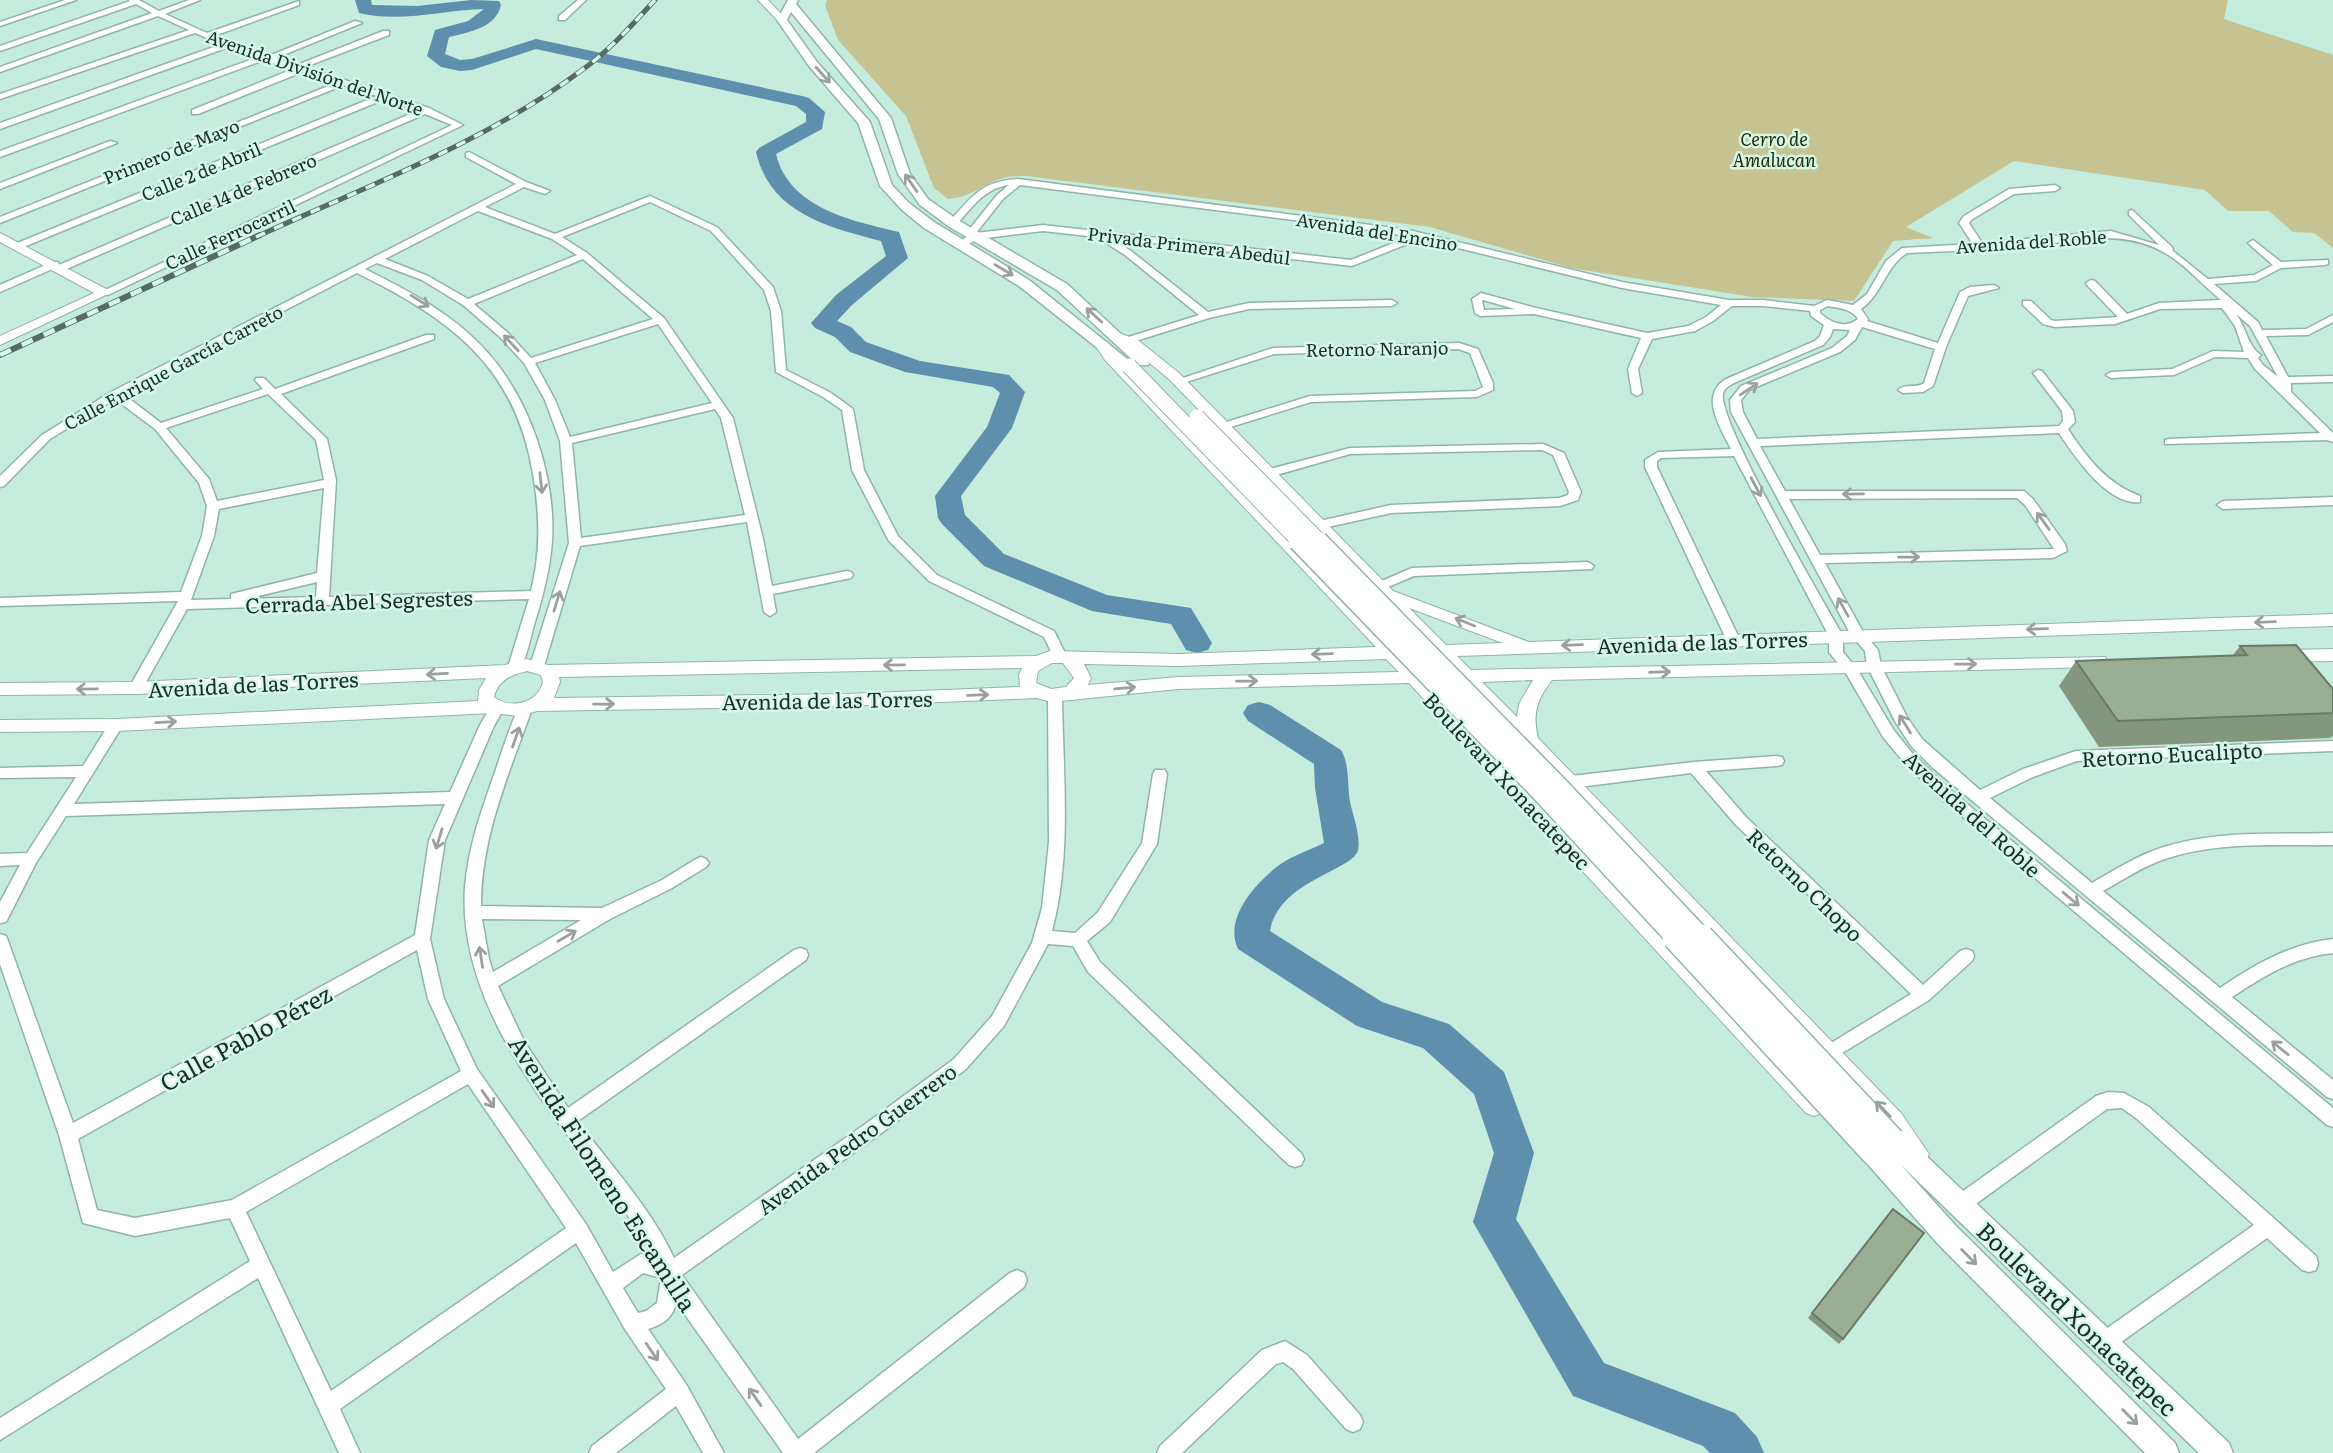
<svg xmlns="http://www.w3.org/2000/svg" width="2333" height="1453" font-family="Literata,serif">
<rect width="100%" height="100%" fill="#c6ecde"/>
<path fill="#c5c391" d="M827 0H2228L2224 19 2333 55V248L2314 233 2293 232 2269 211H2228L2205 190 2014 161 1906 227 1933 238 1893 241 1854 301 1752 297 1571 268 1430 227 1026 176C1018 176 1010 176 1003 178 980 185 973 197 948 199L934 188 906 116 838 40 825 5Z"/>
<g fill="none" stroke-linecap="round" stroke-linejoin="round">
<path fill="#5e8fad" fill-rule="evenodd" d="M355 0H371L372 5 417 6 471 0 499 1 501 5C496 28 469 32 449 37L445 54 460 60 472 59 536 39 802 96 809 98 825 112 822 129 776 154C789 208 852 221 899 232L908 258 852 305 837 321 851 327 866 342 920 361 1009 375 1025 392 1012 428 961 496 965 515 1004 554 1107 595 1191 608 1212 643 1208 650 1197 653 1186 650 1171 624 1092 611 984 566 942 524 938 518 935 496 987 427 1000 393 993 387 905 372 850 352 835 337 815 328 811 323 836 295 886 256 881 241C828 227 770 213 756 152L759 148 806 122V114L796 106 536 49 472 70 460 71 441 67 427 56 435 30 468 21 484 9C442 10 401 23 359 13Z
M1259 702 1270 705 1341 750C1350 765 1347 785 1350 802 1353 815 1361 838 1358 850 1353 871 1279 880 1270 931L1382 1002 1449 1024 1504 1072 1534 1153 1516 1219 1604 1363 1735 1413 1757 1437 1764 1453H1710L1703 1446 1573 1396 1473 1222 1494 1153 1474 1094 1423 1048 1357 1026 1238 949C1224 919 1253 887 1274 869 1288 857 1308 851 1324 843L1315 788 1314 764 1248 721 1243 713 1248 705Z"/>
<g stroke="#90b5a8" stroke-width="3">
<path id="minor" d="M65 0H76L0 26V22Z
M129 0H139L159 11 189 0H200L165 14 207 33 299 1V5L214 36 269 56 355 21 362 23 276 58 297 65 383 31H389V35L305 67 429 108 463 125 108 295 99 293 452 125 425 114 64 270H58L57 267 0 292V285L52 262H58L59 265 417 111 385 99 21 248H15V244L377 96 344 85 0 223V217L336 83 302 72 198 114H192V110L293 69 264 60 0 157V151L258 57 229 47 0 129V123L222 44 195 33 0 99V94L189 30 158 16 0 72V67L152 13 136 4 0 51V46L130 1Z
M578 0H586L565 20H559V16Z
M110 141 117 143 0 189V183Z
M469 152 526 182 550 191 545 194 524 187 485 207 555 234 650 196 717 227 773 287 781 311 786 370 831 393 853 409 864 470 898 536 937 575 1054 631 1067 657 1065 660H1055L1044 637 929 581 889 541 852 470 842 410 823 397 776 372 771 311 764 290 711 231 650 202 562 237 587 253 664 318 733 418 763 539 772 586 847 571 851 572 853 575 851 578 773 594 776 612 770 616 764 612 747 522 580 546 544 666 537 671 532 669 530 666 569 543 560 441 545 400 524 363 500 337 463 305 422 280 377 263 365 269C409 291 455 315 488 353 530 400 556 477 552 541 550 569 543 597 534 625 530 640 527 656 520 670L515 672 508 667 529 599 187 609 141 691 136 693 129 688 178 601 0 606V598L181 592 202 536 207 506 199 483 155 429 115 399 50 439 4 486 0 487V476L42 435 111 392 516 184 466 157V153ZM478 211 552 239 577 255 468 299 428 276 385 259ZM583 259 653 319 531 358 508 333 474 304ZM357 273C450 319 515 365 533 474 540 514 541 551 531 591L329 597 336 480 327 439 281 394 434 339V335H426L275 389 264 378H256L255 380 263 389 161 423 123 394ZM658 324 712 403 570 437 555 400 535 363ZM268 394 316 440 324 480 217 501 209 479 166 428ZM715 409 721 418 745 515 581 538 572 443ZM324 488 317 573 231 594V599L191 600 214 536 219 509ZM317 582 316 597 246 599Z
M1018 179 1409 230 1622 282 1729 300H1764L1814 306 1827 300 1853 305 1867 294 1886 261 1902 248 1973 244 1959 223 1964 216 2009 189 2055 185 2060 188 2055 191 2014 194 1971 220 1969 223 1982 243 2111 231 2159 245 2129 215V211L2132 210 2172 247 2173 251 2208 279 2254 275 2273 265 2250 245 2248 243 2253 240 2281 262 2328 260V264L2325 265 2281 268 2256 281 2214 284 2258 322 2262 330 2306 329 2333 315V322L2308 335 2266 336 2288 377 2333 376V382L2291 383V392L2333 433V442L2327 440 2165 444V440L2169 439 2320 433 2255 369 2248 358 2215 357 2174 375 2111 378 2106 375 2111 372 2172 369 2213 351 2244 352 2235 326 2222 308 2160 309 2115 324 2055 327 2043 324 2023 305V301H2031L2051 320 2055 321 2118 317 2087 285 2086 283 2091 280 2095 281 2127 314 2159 303 2221 300C2205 287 2190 270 2173 258 2124 224 2073 243 2020 247 1983 250 1945 251 1907 253 1885 267 1882 295 1861 309L1868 319 1867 321 1938 343 1960 292 1970 287 1994 285 1999 288 1968 296 1946 347 1933 386 1923 392 1903 393 1898 390C1905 383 1916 389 1924 383L1935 349 1862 327 1855 340 1840 352 1749 390 1741 400 1743 412 1757 439 2059 426 2063 421 2062 411 2033 373 2038 370 2042 371 2073 411 2075 422 2068 429C2087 458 2107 484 2140 496V502C2108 506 2074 456 2059 433L1760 446 1785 491H2024L2033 499 2065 544 2067 551 2053 558 1825 563 1863 632 1878 650 1881 666 1907 717 1922 739 1980 790 2023 769 2076 751 2333 741V751L2077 761 2033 777 1990 798 2092 883C2111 872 2130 860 2150 852 2208 829 2272 835 2333 833V845C2278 846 2218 841 2165 859 2143 866 2123 880 2103 891L2220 988C2255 964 2290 944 2333 939V953C2294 957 2264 976 2232 997L2333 1080V1099L2327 1097 1933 768 1912 747 1896 723 1867 666 1865 651 1851 635 1731 412 1730 400 1741 386 1832 348 1847 336 1850 330 1833 329 1830 337 1823 345 1734 383C1729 386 1724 388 1723 394 1718 422 1823 601 1843 636V652L1857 669 1893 729 1912 753 1948 788 2333 1108V1127L2327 1125 1938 796 1902 760 1883 737 1847 675 1829 652V636L1734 456 1661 458 1657 461V467L1740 640 1733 645 1728 643 1645 467V460L1658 452 1731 449C1720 427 1699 395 1726 379L1815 341 1820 336 1824 325 1811 316 1810 311 1764 306H1732L1713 321 1695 331 1652 339 1638 369 1642 393 1637 396 1632 393 1628 369 1641 338 1534 314 1480 316 1475 313 1472 299 1481 293 1536 308 1647 333 1688 326 1706 317 1721 305 1622 288 1413 237 1407 244 1352 266 1110 238 1131 251 1208 312 1249 303 1392 300 1397 303 1392 306 1249 309 1209 318 1123 345 1118 342 1119 340 1199 315 1125 255 1096 237 1043 231 978 239 961 248 956 245 969 235 966 233 968 231 997 195 1009 185C984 188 972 208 956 225H950V221C972 196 982 181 1018 179ZM1020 185 1379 231 1404 236 1401 240 1351 260 1043 225 976 233 1003 199ZM1482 300H1483L1515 309 1484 310ZM1828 306C1839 308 1852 309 1858 319 1846 329 1831 323 1820 313V310ZM2236 314 2250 326 2278 377 2263 365 2258 358 2261 355C2248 347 2246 327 2236 314ZM2017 498 2025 505 2054 549 1820 555 1789 499Z
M1459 343 1478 349 1493 383V390L1477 397 1311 402 1221 430 1217 429V425L1310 396 1475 391 1483 387 1470 353 1458 349 1274 354 1183 383 1179 384 1174 381 1273 348Z
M1543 444 1564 453 1581 492 1578 500 1560 506 1391 513 1319 529 1315 528 1313 525 1315 522 1391 505 1559 498 1568 495 1569 492 1553 455 1542 450 1350 454 1266 478 1260 474 1262 471 1350 448Z
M2333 497V505L2223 509 2217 505 2223 501Z
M1588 562 1594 566 1592 569 1414 576 1381 590 1375 586 1377 583 1412 568Z
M1055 692 1062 697C1063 774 1072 856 1052 931L1075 933 1098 912 1142 843 1153 774 1155 770H1165L1167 774 1157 844 1110 922 1087 941 1100 962 1301 1153 1304 1159 1301 1165 1295 1167 1289 1165 1088 972 1073 946 1048 944 1004 1026 966 1069 876 1137 682 1275 798 1439 1010 1273 1017 1270 1024 1273 1027 1280 1024 1287 814 1453H783L676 1302C674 1317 662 1325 648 1329L686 1384 724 1453H703L676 1406 616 1453H589L592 1446 666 1389 626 1331 576 1243 340 1409 360 1453H339L258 1278 0 1440V1418L250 1261 230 1218 135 1236 83 1223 59 1135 0 964V934L6 936 8 941 73 1123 415 935 429 840 445 804 66 816 36 863 6 922 0 923V902L20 865 0 866V854L27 853 76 777 0 778V768L83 766 111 721 116 720 123 725 74 804 450 792 480 725 491 706H501L503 710 494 726 445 840 430 939 444 999 477 1069 586 1224 613 1272 641 1254 654 1257C631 1214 596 1176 568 1136 515 1065 459 980 465 887 468 849 481 811 494 775 502 752 509 727 520 705H530L532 709C509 773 481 837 481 906L602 908 662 880 696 859 701 857 706 859 709 863 706 867 672 888 610 919 498 986 524 1041 568 1108 794 950 800 948 806 950 808 955 806 960 578 1121C610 1165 651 1208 674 1258L864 1125 954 1059 992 1016 1032 943 1042 908 1049 842 1048 697ZM482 919 581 920 493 972 489 959ZM417 950 428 999 461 1071 232 1200 135 1218 97 1210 78 1139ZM468 1084 566 1228 331 1391 246 1212ZM643 1273 661 1278 657 1303 646 1311 638 1313 623 1288Z
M1777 756 1782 757 1784 761 1782 765 1777 766 1706 771 1746 817 1923 985 1960 951 1966 949 1972 951 1974 956 1972 961 1929 1000 1829 1061 1823 1058 1820 1053 1823 1048 1911 994 1736 825 1691 773 1571 788 1566 786 1564 782 1566 778 1571 776 1694 762Z
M2108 1092 2124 1093 2149 1107 2316 1256 2318 1263 2316 1270 2309 1272 2302 1270 2267 1238 2110 1350 2103 1353 2096 1350 2093 1343 2096 1336 2254 1225 2137 1119 2122 1108 2107 1109 1966 1211 1959 1214 1952 1211 1950 1205 1952 1199 2096 1096Z
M1285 1341 1307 1355 1360 1415 1363 1422 1360 1429 1353 1432 1346 1429 1293 1369 1283 1362 1276 1364 1182 1453H1157L1160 1446 1262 1350Z"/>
</g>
<g stroke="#90b5a8" stroke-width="2">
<path id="tertiary" d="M758 0H768L785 18V22H779Z
M0 233 108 290 110 293 0 345V336L94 293 0 242Z
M1117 332 1139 341 1179 373 1393 591 1529 642 2333 614V626L1457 656 1471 670 2105 657 2107 661 2099 667 1552 680C1537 700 1532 713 1538 738L1901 1113 1929 1154 1926 1161 1918 1165 1910 1161 1885 1127 1463 682 1429 683 1822 1099 1825 1106 1822 1113 1814 1116 1806 1113 1409 683 1178 689 1051 702 1037 698 846 706 537 711 519 716 493 713 116 731 0 732V720L116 719 478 701 479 690 486 678 136 694 0 695V683L136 682 505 665 527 659 548 665 1036 656 1050 651 1178 654 1376 647 1105 360 1095 345 1102 341 1107 342 1115 354 1395 647 1427 646 1169 379 1130 347 1112 339V333ZM1409 608 1503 643 1446 645ZM1438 657 1451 670 1418 671 1405 658ZM1386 659 1399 672 1178 677 1088 685 1091 678 1084 664 1178 666ZM1052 663H1063L1074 678 1066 687 1051 689 1036 683 1038 671ZM1022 668 1019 675 1020 687 846 694 554 698 560 682 559 677ZM527 671 541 675 543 682C538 703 511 710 494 697 498 680 511 675 527 671ZM1533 680 1519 704 1517 717 1482 682Z
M2333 649V661L2284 662 2276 656 2284 650Z"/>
</g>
<g stroke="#90b5a8" stroke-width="3">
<path id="secondary" d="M788 0H798L796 4 891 118 910 174 928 199 958 220 1067 284 1148 359 1150 362 1148 365H1138L1057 290 948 226 920 205 898 174 879 119 791 12 787 20 817 62 870 122 892 185 909 203 934 222 1029 280 1136 366 1129 370 1124 369 1019 286 924 228 901 209 880 186 858 123 809 66 777 20Z
M1892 1129 1901 1132 2229 1443 2233 1453H2199L1901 1165 1956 1226 2175 1443 2179 1453H2145L1938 1244 1864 1160 1861 1152 1864 1144 1873 1140 1881 1144 1880 1140 1883 1132Z"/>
</g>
<use href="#minor" fill="#fff" fill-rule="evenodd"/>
<use href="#tertiary" fill="#fff" fill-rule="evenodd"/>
<use href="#secondary" fill="#fff" fill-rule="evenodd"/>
<g stroke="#556b63" stroke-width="5">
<path id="rail-far1" d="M256 237C366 186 485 143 582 70 610 50 632 25 655 0"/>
</g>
<g stroke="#556b63" stroke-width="6">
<path id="rail" d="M0 355 260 235"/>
</g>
<use href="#rail-far1" stroke="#d3f9eb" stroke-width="3.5" stroke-dasharray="10" stroke-linecap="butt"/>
<use href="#rail" stroke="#d3f9eb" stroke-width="4.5" stroke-dasharray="12" stroke-linecap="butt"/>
<g stroke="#90b5a8" stroke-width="17" stroke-linecap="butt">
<path id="secondary-bridge-far2" d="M1129 366 1300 542
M1197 417 1320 542"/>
</g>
<g stroke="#90b5a8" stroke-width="22" stroke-linecap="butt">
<path id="secondary-bridge-far1" d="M1298 541 1541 792 1677 939
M1318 541 1557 785 1703 939"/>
</g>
<g stroke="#90b5a8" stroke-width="28" stroke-linecap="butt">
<path id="secondary-bridge" d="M1675 937 1873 1152
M1701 937 1892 1140"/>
</g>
<use href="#secondary-bridge-far2" stroke="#fff" stroke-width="15"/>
<use href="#secondary-bridge-far1" stroke="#fff" stroke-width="19"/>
<use href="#secondary-bridge" stroke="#fff" stroke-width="25"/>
</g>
<path fill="#84967e" d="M2240 646 2333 689V736L2330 738 2099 747 2059 686 2076 661 2233 655Z
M1893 1209 1843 1339 1839 1344 1808 1318Z"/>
<path fill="#99ae93" stroke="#6b7a67" stroke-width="2" d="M2296 645 2333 689V713L2118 721 2076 661 2247 655 2240 646Z
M1893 1209 1924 1233 1843 1339 1812 1313Z"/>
<defs><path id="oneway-shaft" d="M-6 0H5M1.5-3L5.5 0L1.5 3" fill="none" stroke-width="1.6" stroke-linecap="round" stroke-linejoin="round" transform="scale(1.75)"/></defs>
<g stroke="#9aa09e">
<use href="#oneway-shaft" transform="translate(823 75) rotate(48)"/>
<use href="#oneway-shaft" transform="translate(911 183) rotate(-125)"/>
<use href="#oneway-shaft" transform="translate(1004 270) rotate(31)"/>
<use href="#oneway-shaft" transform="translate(420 301) rotate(32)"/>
<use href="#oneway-shaft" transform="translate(1094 315) rotate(-138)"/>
<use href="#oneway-shaft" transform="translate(511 343) rotate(-133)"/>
<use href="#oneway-shaft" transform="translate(1749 389) rotate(-34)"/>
<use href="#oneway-shaft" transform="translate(541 483) rotate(84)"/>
<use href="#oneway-shaft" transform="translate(1756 487) rotate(62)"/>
<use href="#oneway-shaft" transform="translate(1853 494) rotate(179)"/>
<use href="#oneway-shaft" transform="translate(2043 521) rotate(-126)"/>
<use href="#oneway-shaft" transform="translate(1909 557) rotate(-1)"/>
<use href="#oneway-shaft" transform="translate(557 601) rotate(-73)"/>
<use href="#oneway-shaft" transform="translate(1843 607) rotate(-119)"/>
<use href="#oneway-shaft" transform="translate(1465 622) rotate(-158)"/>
<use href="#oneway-shaft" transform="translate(2265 622) rotate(178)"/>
<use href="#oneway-shaft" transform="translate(2037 629) rotate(178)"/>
<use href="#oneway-shaft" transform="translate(1572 645) rotate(178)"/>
<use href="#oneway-shaft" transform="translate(1322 654) rotate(178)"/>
<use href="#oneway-shaft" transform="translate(1966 664) rotate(-1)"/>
<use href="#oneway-shaft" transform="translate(894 665) rotate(179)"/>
<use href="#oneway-shaft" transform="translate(1660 672) rotate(-2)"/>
<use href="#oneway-shaft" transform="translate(437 674) rotate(177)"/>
<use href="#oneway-shaft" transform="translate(1247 681) rotate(-1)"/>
<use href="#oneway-shaft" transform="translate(1125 688) rotate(-5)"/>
<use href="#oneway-shaft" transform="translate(87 689) rotate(179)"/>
<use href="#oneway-shaft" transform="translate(978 695) rotate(-2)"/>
<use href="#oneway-shaft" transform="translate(604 704) rotate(-1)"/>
<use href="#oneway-shaft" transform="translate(166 722) rotate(-3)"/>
<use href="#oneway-shaft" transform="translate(1905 724) rotate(-122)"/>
<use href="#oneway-shaft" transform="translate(516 737) rotate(-71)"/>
<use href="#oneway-shaft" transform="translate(439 839) rotate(107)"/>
<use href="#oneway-shaft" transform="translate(2071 899) rotate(40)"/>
<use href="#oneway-shaft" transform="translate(567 936) rotate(-30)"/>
<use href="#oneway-shaft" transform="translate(481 957) rotate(-99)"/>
<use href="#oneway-shaft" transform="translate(2280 1048) rotate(-141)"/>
<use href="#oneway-shaft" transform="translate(488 1099) rotate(55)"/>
<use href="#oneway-shaft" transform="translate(1883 1109) rotate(-134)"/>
<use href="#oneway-shaft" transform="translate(1969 1257) rotate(45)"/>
<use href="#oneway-shaft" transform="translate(652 1352) rotate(56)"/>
<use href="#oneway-shaft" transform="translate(755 1397) rotate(-125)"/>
<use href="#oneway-shaft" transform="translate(2130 1417) rotate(45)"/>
</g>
<g text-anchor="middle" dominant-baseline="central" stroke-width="5" stroke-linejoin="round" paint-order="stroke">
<g font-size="18" fill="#1e2c27" stroke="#d3f9eb">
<text transform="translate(315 72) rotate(19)">Avenida División del Norte</text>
<text transform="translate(171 151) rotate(-22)">Primero de Mayo</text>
<text transform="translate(201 171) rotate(-22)">Calle 2 de Abril</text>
<text transform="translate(243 189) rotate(-23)">Calle 14 de Febrero</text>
<text transform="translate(1377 231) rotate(9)">Avenida del Encino</text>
<text transform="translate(230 234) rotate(-25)">Calle Ferrocarril</text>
<text transform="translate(2031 241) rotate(-4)">Avenida del Roble</text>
<text transform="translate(1189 245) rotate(7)">Privada Primera Abedul</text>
<text transform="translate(1377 348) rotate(-1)">Retorno Naranjo</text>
<text transform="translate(173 367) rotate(-28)">Calle Enrique García Carreto</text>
</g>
<g font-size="18" font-style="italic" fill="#2e2b01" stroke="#d3f9eb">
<text x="1774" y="138">Cerro de<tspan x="1774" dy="21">Amalucan</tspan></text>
</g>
<g font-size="21" fill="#1e2c27" stroke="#d3f9eb">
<text transform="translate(359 600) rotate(-2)">Cerrada Abel Segrestes</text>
<text transform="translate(1702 641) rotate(-2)">Avenida de las Torres</text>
<text transform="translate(253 683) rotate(-3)">Avenida de las Torres</text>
<text transform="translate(827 699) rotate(-1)">Avenida de las Torres</text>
<text transform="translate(2172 753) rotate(-3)">Retorno Eucalipto</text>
<text transform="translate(1508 780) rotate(47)">Boulevard Xonacatepec</text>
<text transform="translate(1973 813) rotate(42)">Avenida del Roble</text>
<text transform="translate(1806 884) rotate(44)">Retorno Chopo</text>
<text transform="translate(856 1138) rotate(-36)">Avenida Pedro Guerrero</text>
</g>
<g font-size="24" fill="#1e2c27" stroke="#d3f9eb">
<text transform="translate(245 1037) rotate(-29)">Calle Pablo Pérez</text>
<text transform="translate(604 1173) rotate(57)">Avenida Filomeno Escamilla</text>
<text transform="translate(2078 1318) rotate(44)">Boulevard Xonacatepec</text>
</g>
</g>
</svg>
